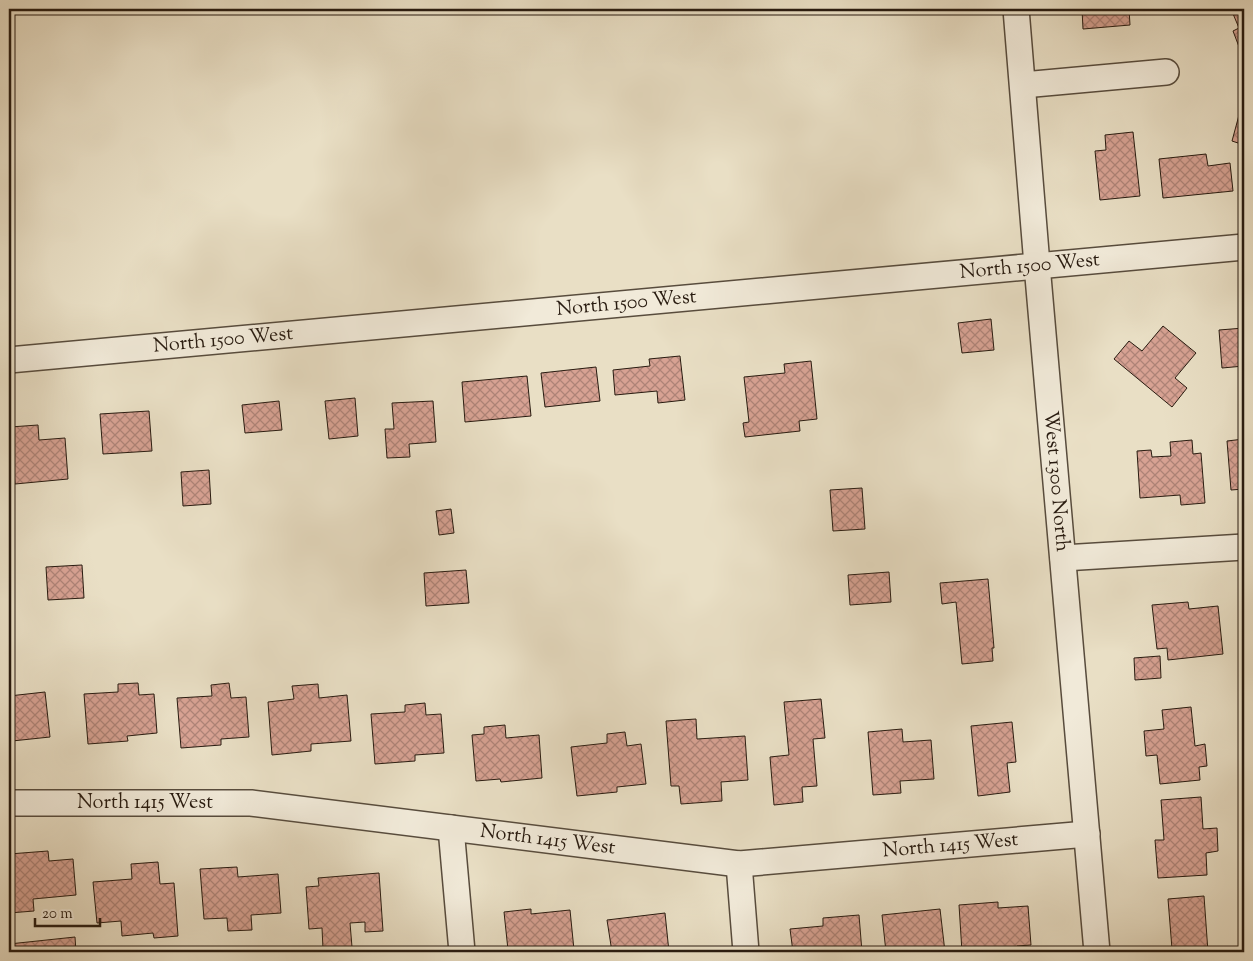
<svg xmlns="http://www.w3.org/2000/svg" width="1253" height="961" font-family="'Sorts Mill Goudy',serif">
<defs>
<pattern id="building-cross-hatch" width="8" height="8" patternUnits="userSpaceOnUse" patternTransform="scale(1.25)"><rect width="8" height="8" fill="#d7a293"/><path d="M0 0l8 8M0 8l8-8" fill="none" stroke="#ae8377"/></pattern>
</defs>
<rect width="100%" height="100%" fill="#e9dfc5"/>
<filter id="stains"><feTurbulence type="fractalNoise" baseFrequency=".004" numOctaves="4"/><feColorMatrix values="0 0 0 0 .2 0 0 0 0 .09 0 0 0 0 .02 0 0 0 .5 -.17"/></filter>
<radialGradient id="worn" r=".72"><stop offset=".6" stop-color="#630" stop-opacity="0"/><stop offset="1" stop-color="#630" stop-opacity=".3"/></radialGradient>
<path fill="url(#building-cross-hatch)" stroke="#281b10" d="M1082 9H1129L1130 25 1083 29Z
M1231 9H1244V51L1241 52 1233 31 1239 28Z
M1242 104H1244V145L1232 141Z
M1133 132 1140 196 1100 200 1095 151 1106 150 1105 135Z
M1206 154 1208 166 1230 163 1233 191 1163 198 1159 159Z
M991 319 994 350 962 353 958 323Z
M1163 326 1196 353 1175 378 1187 388 1172 407 1114 359 1129 341 1142 351Z
M1244 328V366L1222 368 1219 330Z
M680 356 685 400 658 403 657 391 615 395 613 370 650 366 649 359Z
M811 361 817 419 799 421 800 431 745 437 743 423 749 422 744 377 785 373 784 364Z
M596 367 600 401 545 407 541 373Z
M527 376 531 416 465 422 462 382Z
M355 398 358 436 329 439 325 401Z
M279 401 282 430 245 433 242 405Z
M433 401 436 442 409 444 410 457 387 458 385 429H394L392 403Z
M149 411 152 451 103 454 100 414Z
M38 425 39 440 65 438 68 479 15 484 10 427Z
M1244 439V489L1231 490 1227 441Z
M1192 440 1193 454 1201 453 1205 503 1181 505 1180 495 1140 498 1137 451 1151 450 1152 457 1171 456 1170 442Z
M209 470 211 504 183 506 181 472Z
M862 488 865 529 833 531 830 490Z
M451 509 454 533 439 535 436 511Z
M82 565 84 598 48 600 46 567Z
M466 570 469 603 426 606 424 573Z
M889 572 891 602 850 605 848 575Z
M988 579 994 648H992L993 661 962 664 956 602 942 604 940 583Z
M1188 602 1189 609 1218 606 1223 654 1168 660 1167 648 1157 649 1152 605Z
M1160 656 1161 678 1135 680 1134 658Z
M138 683 139 695 154 694 157 733 127 736 128 741 88 744 84 694 118 692V684Z
M229 683 231 698 246 697 249 737 221 739V745L181 748 177 698 212 696 211 685Z
M318 684 319 698 347 695 351 741 311 744V751L272 755 268 702 294 699 292 686Z
M45 692 50 737 12 741 11 733H9V696Z
M821 699 825 738 813 739 817 786 802 787 803 802 774 805 770 757 789 755 784 702Z
M425 703 426 715 441 714 444 753 415 755V761L375 764 371 714 405 712V705Z
M1191 707 1195 746 1205 744 1207 766 1199 767 1200 780 1160 784 1157 755 1146 756 1144 731 1164 729 1162 710Z
M696 719 697 739 745 736 748 780 721 782 722 801 681 804 679 786H671L666 721Z
M1012 722 1016 762 1007 763 1010 792 978 796 971 726Z
M505 725 506 738 539 735 542 778 501 782 500 779 476 781 472 735 484 734V727Z
M902 729 903 742 931 740 934 779 900 781 901 793 873 795 868 732Z
M625 732 627 746 641 744 646 784 617 787V792L577 796 571 747 607 743V734Z
M1201 797 1203 829 1217 828 1218 851 1206 853 1207 875 1158 878 1155 840H1164L1161 800Z
M48 851 49 861 73 859 76 895 33 899 34 911 9 913V854Z
M158 862 160 884 174 883 178 936 154 938 153 933 122 936 121 921 97 923 93 882 132 879 131 864Z
M237 867 238 877 278 874 281 913 251 915 252 930 228 931 227 918 204 919 200 869Z
M379 873 383 931 365 932V922L350 923 352 947 323 949 322 928 309 929 306 887 319 886 318 878Z
M1204 896 1208 952H1164L1163 949H1172L1168 899Z
M998 902V908L1028 906 1031 945 1017 946V952H962L959 905Z
M531 909V914L570 910 574 950 555 952H518V949L508 950 504 912Z
M940 909 945 952H886L882 915Z
M665 913 669 952H612L607 920Z
M859 915 862 952H793L790 929 823 926V918Z
M75 937 76 952H9V944Z"/>
<g fill="none" stroke-linecap="round" stroke-linejoin="round">
<g stroke="#584c3d" stroke-width="28">
<g id="minor">
<path id="s1" d="M1016 9 1037 265 1097 952"/>
<path d="M1023 85 1166 72"/>
<path id="s2" d="M9 360 1244 247"/>
<path d="M1063 558 1244 547"/>
<path id="s3" d="M9 803H251L739 864 1087 834"/>
<path d="M451 828 462 952"/>
<path d="M739 864 746 952"/>
</g>
</g>
<use href="#minor" stroke="#f1ead9" stroke-width="25"/>
</g>
<g text-anchor="middle" dominant-baseline="central" stroke-width="4.5" stroke-linejoin="round" paint-order="stroke">
<g font-size="20" fill="#281b10" stroke="#f1ead9">
<text stroke="none"><textPath href="#s2" startOffset="1025">North 1500 West</textPath></text>
<text stroke="none"><textPath href="#s2" startOffset="620">North 1500 West</textPath></text>
<text stroke="none"><textPath href="#s2" startOffset="215">North 1500 West</textPath></text>
<text stroke="none"><textPath href="#s1" startOffset="474">West 1300 North</textPath></text>
<text stroke="none"><textPath href="#s3" startOffset="136">North 1415 West</textPath></text>
<text stroke="none"><textPath href="#s3" startOffset="541">North 1415 West</textPath></text>
<text stroke="none"><textPath href="#s3" startOffset="946">North 1415 West</textPath></text>
</g>
</g>
<rect width="1253" height="961" fill="none" stroke="#e9dfc5" stroke-width="30"/>
<rect x="10" y="10" width="1233" height="941" fill="none" stroke="#281b10" stroke-width="2.5"/>
<rect x="15" y="15" width="1223" height="931" fill="none" stroke="#281b10"/>
<path d="M35 918v8h65v-8" fill="none" stroke="#281b10" stroke-width="2.5"/>
<text x="42" y="918" font-size="15" fill="#281b10" stroke="#f1ead9" stroke-width="4" paint-order="stroke">20 m</text>
<rect width="100%" height="100%" filter="url(#stains)"/>
<rect width="100%" height="100%" fill="url(#worn)"/>
</svg>
